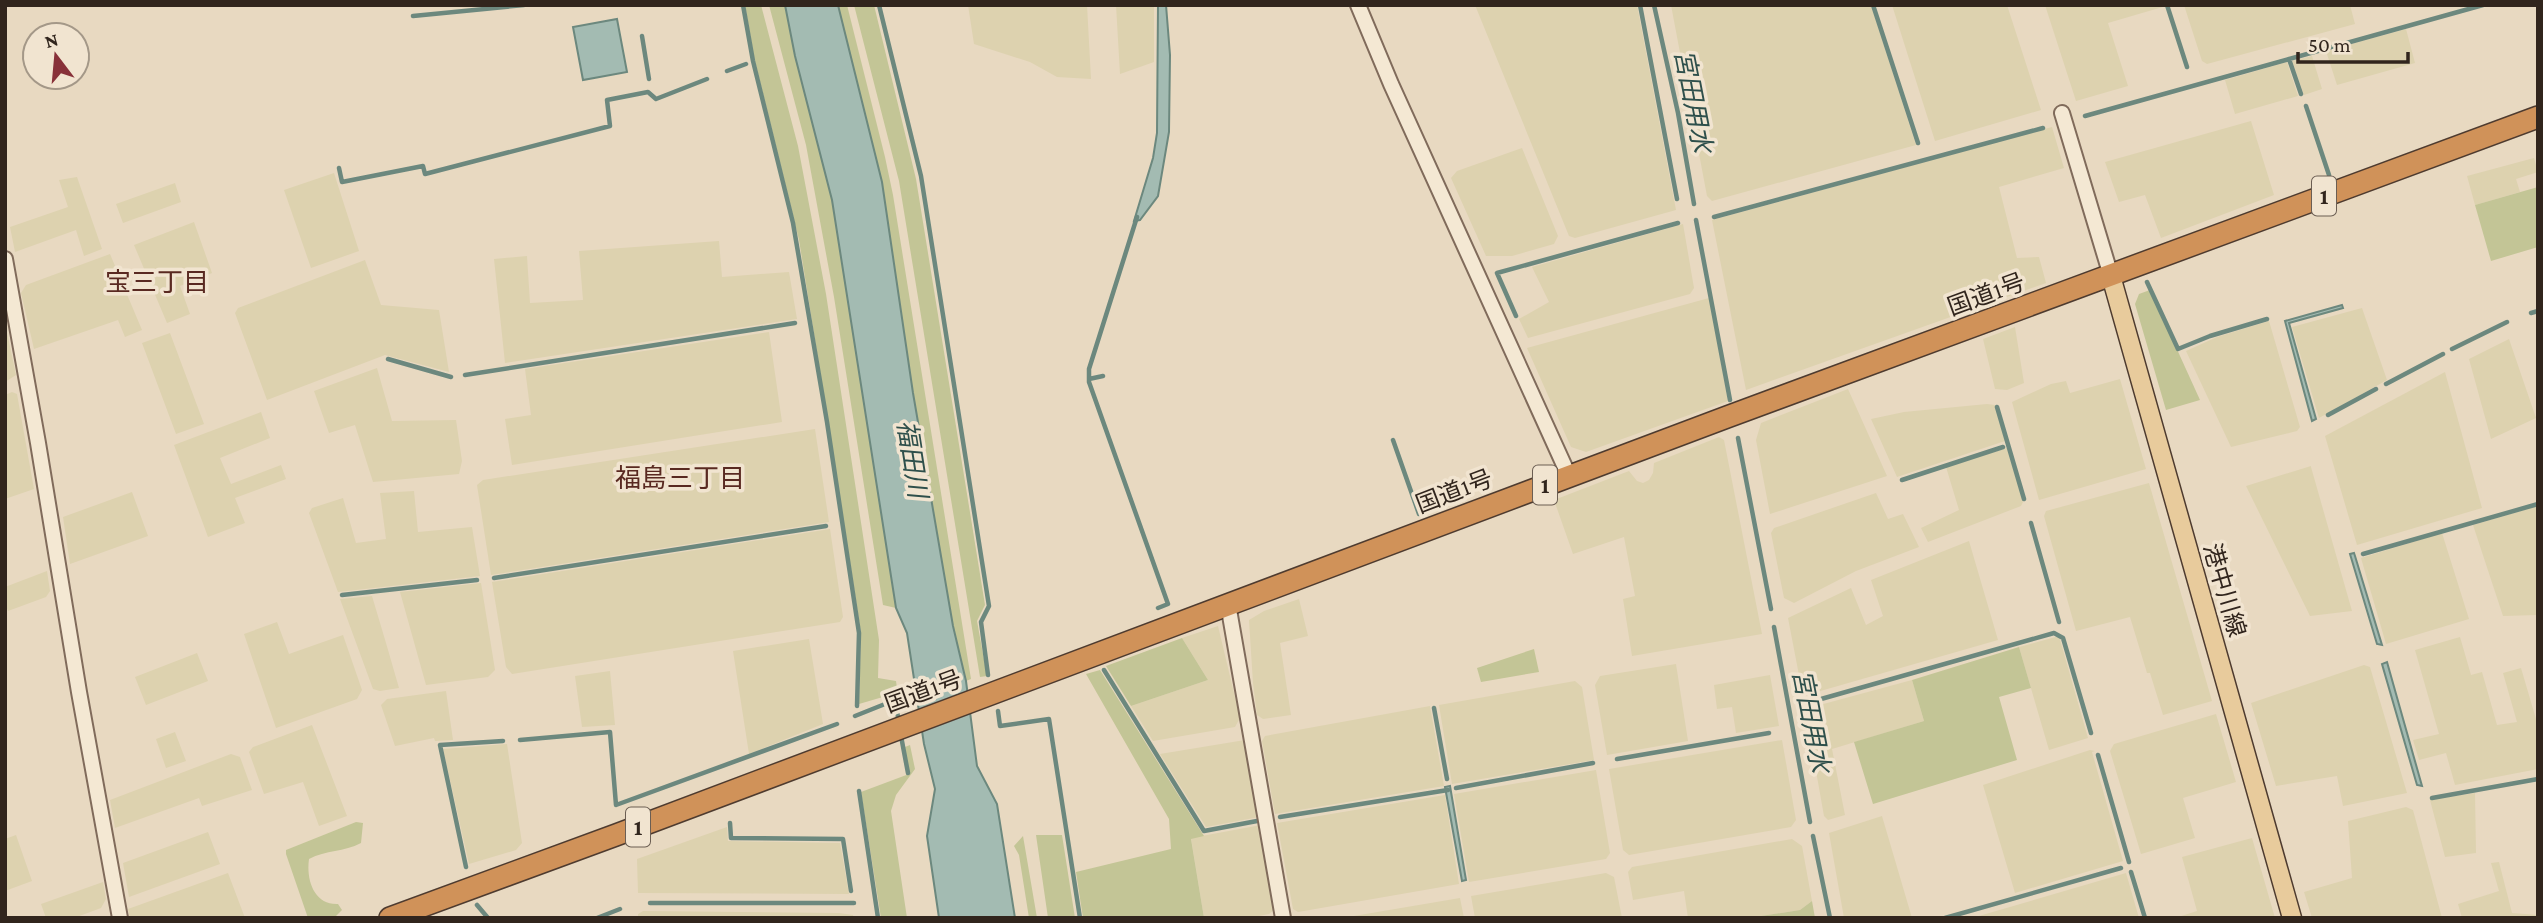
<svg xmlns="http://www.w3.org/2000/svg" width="2543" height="923" font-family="'Crimson Pro','Noto Sans JP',serif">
<rect width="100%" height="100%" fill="#e8d9c1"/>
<path fill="#ddd2af" d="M968 5H1087L1091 79 1057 77 1030 62 974 44Z
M1116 5H1154V62L1120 74Z
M1475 5H1637L1676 210 1575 238 1569 236Z
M1671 5H1871L1916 145 1712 201 1707 196Z
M1892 5H2007L2041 110 1935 141Z
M2045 5H2166V6L2108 23 2128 86 2076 101Z
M2184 5H2350L2355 24 2207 64 2202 61Z
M2406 29 2415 63 2337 85 2326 51Z
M2312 56 2322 89 2304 95 2292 61Z
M2287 62 2298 96 2235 114 2225 80Z
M2251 121 2274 195 2161 238 2145 195 2119 202 2105 162Z
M2052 127 2064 168 1999 187 2017 258 2039 257 2046 283 1746 390 1712 220Z
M1522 148 1558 236 1554 244 1512 256H1486L1451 178 1457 171Z
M2534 158 2538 172 2516 179 2520 192 2475 205 2467 176Z
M334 173 359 251 311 268 284 190Z
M77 177 102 249 84 256 76 230 15 252 10 227 68 207 59 180Z
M175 183 181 202 123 223 116 204Z
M194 222 212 273 180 286 190 314 167 323 134 245Z
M1683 224 1694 288 1690 294 1528 338 1519 319 1549 302 1532 267Z
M719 241 722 277 789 272 797 319 505 363 494 259 527 256 530 303 583 300 579 251Z
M110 254 142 330 125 337 118 320 34 349 21 293 26 285Z
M365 260 381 305 439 310 449 372 385 355 267 400 235 313 238 308Z
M1709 298 1728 401 1586 452 1571 447 1527 348Z
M2362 308 2387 380 2319 418 2292 327Z
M2269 321 2300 427 2297 431 2231 447 2186 351 2217 337Z
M5 323 16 375 5 382Z
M2015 327 2024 383 2007 390 1995 389 1983 339Z
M769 332 782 422 512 465 505 419 531 415 525 369Z
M170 333 204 424 176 434 142 343Z
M2509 339 2536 418 2491 439 2469 359Z
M377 368 392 421 456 420 462 461 459 474 373 482 355 425 329 433 314 391Z
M2445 372 2482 508 2357 545 2325 436Z
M2120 379 2146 469 2039 500 2012 402 2051 384 2066 381 2070 393Z
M1848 389 1887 476 1770 514 1756 440 1761 423Z
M12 392 17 394 34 489 5 499V395Z
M1987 404 1995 405 2005 441 1897 477 1871 419 1904 412Z
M261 412 270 438 220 458 231 484 281 465 286 479 235 498 245 523 208 537 174 445Z
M815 429 829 522 491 575 477 485 483 480Z
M1719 437 1724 440 1762 634 1632 656 1623 599 1635 596 1624 537 1573 554 1554 500 1629 471 1637 481 1643 483 1649 480 1653 473 1654 463Z
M2007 448 2023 502 2021 506 1928 542 1921 528 1959 510 1946 467Z
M2311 466V467L2352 611 2310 616 2246 486Z
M2149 483 2212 701 2163 715 2150 673H2147L2130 617 2076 631 2044 516 2046 511Z
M414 491 418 532 472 527 480 576 338 592 309 513 312 508 343 498 356 543 386 539 380 493Z
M132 492 148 536 70 564 63 517Z
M1876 493 1888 519 1903 514 1919 547 1856 571 1794 603 1784 598 1771 533 1774 528Z
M2538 506V615L2503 616 2473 525Z
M830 529 843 617 840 622 512 674 506 667 492 582Z
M2442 533 2469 619 2386 644 2361 558Z
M1969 541 1998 640 1803 696 1788 618 1851 588 1866 625 1883 616 1871 580Z
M47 571 50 591 46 597 8 611 5 603V587Z
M481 583 495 670 488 677 426 685 400 592Z
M372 596 386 643 399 688 380 691 373 689 340 599Z
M1299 599 1308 636 1280 643 1291 715 1263 719 1257 715 1253 683 1249 620 1264 611Z
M277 622 289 654 343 635 362 690 357 699 276 728 244 634Z
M1218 626 1240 718 1235 727 1153 741 1131 706 1208 680 1182 638Z
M2059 636 2088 738 2049 750 2019 647Z
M2460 637 2471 675 2482 672 2497 725 2517 722 2503 673 2521 668 2536 719H2538V769L2455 785 2446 753 2419 760 2413 740 2439 734 2415 650Z
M809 639 823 724 749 754 733 651Z
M197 653 208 681 146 705 135 677Z
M1676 664 1688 741 1607 755 1595 685 1600 676Z
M2364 665 2370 667 2407 793 2343 806 2337 776 2276 786 2251 703Z
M610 671 615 725 582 727 575 676Z
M1770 675 1779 726 1736 733 1732 707 1717 709 1714 685Z
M1912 680 1924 721 1832 749 1845 815 1828 820 1824 816 1805 709Z
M1575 681 1582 687 1594 760 1452 784 1439 705Z
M446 691 453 740 435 741 434 738 395 746 381 705 387 699Z
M1430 706 1444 786 1275 814 1262 741 1265 736Z
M2216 714 2236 782 2183 798 2195 838 2141 854 2110 751 2114 744Z
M312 725 347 816 319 826 303 782 264 794 249 752 253 747Z
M175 732 186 761 166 768 156 739Z
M1245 740 1259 817 1206 827 1160 754Z
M1782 740 1796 820 1791 827 1629 855 1623 850 1609 769Z
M507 744 522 843 516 850 469 864 443 749Z
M2090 750 2095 751 2092 752 2123 861 2015 893 1983 785Z
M231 754 240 757 252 790 202 806 199 798 115 828 110 800Z
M1596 770 1610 853 1606 859 1469 882 1454 794Z
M2475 793 2476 853 2445 857 2430 800Z
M1445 795 1459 884 1298 912 1293 909 1277 823Z
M2406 807 2413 810 2442 918H2312L2304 892 2352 878 2348 821Z
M1882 816 1912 918H1844L1829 833Z
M1261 825 1276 908 1269 914 1249 918H1204L1191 838Z
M727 827 728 841 840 843 849 894 638 893 637 859Z
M208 832 220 864 129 897 123 863Z
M16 835 32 881 5 891V839Z
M2252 838 2275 918H2175L2197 911 2182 857Z
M1792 839 1802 846 1812 901 1800 910 1761 916V918H1688L1684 891 1633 900 1628 872 1632 867Z
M2499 862 2512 913 2538 915V918H2462L2458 904 2499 891 2491 863Z
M228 873 245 918H130L128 909Z
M1606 873 1614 877 1622 918H1475L1471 896Z
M2126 873 2139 918H1972Z
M103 882 106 899 101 908 74 918H46L41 904Z
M1460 898 1464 918H1342Z
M643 911 839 913 853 915 854 918H638V914Z"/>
<path fill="#c3c596" d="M745 5H761L798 146 826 294 879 640 878 678 896 681 899 702 893 694 859 704 861 633 828 421 799 240 754 57Z
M769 5H785L795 56 832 200 896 608 883 605 834 297 806 145Z
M838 5H847L885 157 893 195 971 679 966 681 953 626 913 393 882 182Z
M854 5H874L916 179 985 605 977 621 987 676 980 677 899 181Z
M2538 187V247L2491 261 2475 205Z
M2150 290 2200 400 2166 410 2135 304 2139 294Z
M1182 638 1208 680 1131 706 1106 666Z
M2019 647 2031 688 1999 697 2017 760 1873 804 1854 742 1924 721 1912 680Z
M1534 649 1539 672 1481 682 1477 668Z
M1100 670 1204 836 1191 839 1204 918H1083L1076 872 1171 849 1169 819 1086 674Z
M910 745 915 769 896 795 891 811 907 918H881L861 792 909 774 905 747Z
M356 822 363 823 361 843C344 852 326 850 309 859 306 880 314 905 338 904L342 910 334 918H308L286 854V850Z
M1036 835H1062L1075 918H1048Z
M1023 836 1037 918H1029L1019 855 1014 846Z
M1812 901 1815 918H1761V916L1800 910Z"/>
<path fill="#a3bbb2" stroke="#6c887e" stroke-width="2" d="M785 5H838L882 182 913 393 953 626 966 681 977 766 997 804 1015 918H939L927 836 935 789 924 744 907 633 896 608 832 200 795 56Z
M1158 5H1166L1170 55 1169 132 1158 196 1140 220 1134 221 1153 158 1157 133Z
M617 19 627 72 583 80 573 27Z
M2342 305 2343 308 2289 323 2316 419 2312 421 2285 321Z
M2354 553 2355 556 2382 645 2377 644 2350 554Z
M2387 662 2422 786 2417 785 2382 664Z
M1450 786 1466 880 1462 881 1445 787Z"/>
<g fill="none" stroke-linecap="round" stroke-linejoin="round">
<path stroke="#6c887e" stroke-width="4.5" d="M743 5 753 61 793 223 827 422 859 633 857 706
M879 5 921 176 989 606 981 622 988 675
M1640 5 1677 199
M1654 5 1678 113 1694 204
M1873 5 1918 143
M2167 5 2187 67
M413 16 524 5
M642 36 649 79
M2289 59 2301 94
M727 71 746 64
M2306 106 2329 175
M2085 116 2483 5
M339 168 342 182 423 166 425 174 610 126 607 100 648 92 656 99 707 79
M1137 217 1089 369V382L1168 604 1158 608
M1714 217 2043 128
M1696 220 1730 400
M2147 282 2178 349 2210 336 2267 319
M2531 313 2538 311
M1516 316 1497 273 1678 223
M2452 349 2507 322
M388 359 451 377
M465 375 795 323
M1089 379 1103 376
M2386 384 2443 354
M1997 407 2024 499
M2328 415 2376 389
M1738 438 1771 609
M1393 440 1419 514
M1902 480 2003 447
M2031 523 2059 622
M2363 554 2538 504
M494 578 826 526
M342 595 477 580
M1774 627 1810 822
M1104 670 1204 831 1257 821
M1807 703 2054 633 2063 638 2091 733
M1434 708 1447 779
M998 711 1000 726 1049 719 1080 918
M855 716 890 702 896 706 899 723
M901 736 908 773
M520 740 610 732 616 805 837 724
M2098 755 2129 862
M1617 759 1769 733
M1456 788 1593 763
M859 791 878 918
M2432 798 2538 779
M1280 817 1448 790
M730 823 731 838 843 839 851 891
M1813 836 1830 918
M466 867 440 745 503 741
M2131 872 2145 918
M650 903H854
M477 905 488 918
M597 918 620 909
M1945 918 2121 868"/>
<g stroke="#806b5b" stroke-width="18">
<path id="minor" d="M1358 5 1391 84 1569 476
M2062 113 2111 276
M5 259 38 443 79 692 120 918
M1228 604 1283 918"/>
</g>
<g stroke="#4e3b2f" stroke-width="21">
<path id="major" d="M2111 276 2292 918"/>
</g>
<g stroke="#4e3b2f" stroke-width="24">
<path id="highway" d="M390 918 616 835 1727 417 2538 117"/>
</g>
<use href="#minor" stroke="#f4e8d3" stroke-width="14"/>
<use href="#major" stroke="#e8cb9c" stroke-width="18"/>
<use href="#highway" stroke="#d09259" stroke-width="21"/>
</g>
<g text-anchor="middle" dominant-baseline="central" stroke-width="7" stroke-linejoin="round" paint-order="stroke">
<g fill="#f1e4d0" stroke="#6b5e53" stroke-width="2">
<rect x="2312" y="176.5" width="24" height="39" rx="5"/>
<rect x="1533" y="465.5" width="24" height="39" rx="5"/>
<rect x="626" y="807.5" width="24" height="39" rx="5"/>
</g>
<g font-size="23" font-weight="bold" fill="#31251d">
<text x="2324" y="196">1</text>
<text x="1545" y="485">1</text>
<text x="638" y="827">1</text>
</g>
<g font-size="24" fill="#31251d" stroke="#f1e4d0">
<text transform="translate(1986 294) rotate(-20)">国道1号</text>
<text transform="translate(1454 491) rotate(-21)">国道1号</text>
<text transform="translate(2225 590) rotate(74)">港中川線</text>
<text transform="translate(923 691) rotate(-20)">国道1号</text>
</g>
<g font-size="26" font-style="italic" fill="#2e4f4b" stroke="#f1e4d0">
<text transform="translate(1693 101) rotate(79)">宮田用水</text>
<text transform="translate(912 459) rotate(81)">福田川</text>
<text transform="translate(1811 721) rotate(79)">宮田用水</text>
</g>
<g font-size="26" fill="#592921" stroke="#f1e4d0">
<text x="157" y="282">宝三丁目</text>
<text x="680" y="478">福島三丁目</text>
</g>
</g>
<rect width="2543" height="923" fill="none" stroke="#31251d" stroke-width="14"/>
<g transform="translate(56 56) rotate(344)"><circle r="33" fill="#f1e4d0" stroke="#a49888" stroke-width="2"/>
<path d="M0-5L12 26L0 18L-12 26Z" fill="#883139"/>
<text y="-10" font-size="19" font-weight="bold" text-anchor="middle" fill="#31251d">N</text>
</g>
<path d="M2298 52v10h110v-10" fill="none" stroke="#31251d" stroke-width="3.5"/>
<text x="2308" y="52" font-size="21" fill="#31251d" stroke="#f1e4d0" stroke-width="5" paint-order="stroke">50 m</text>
</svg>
